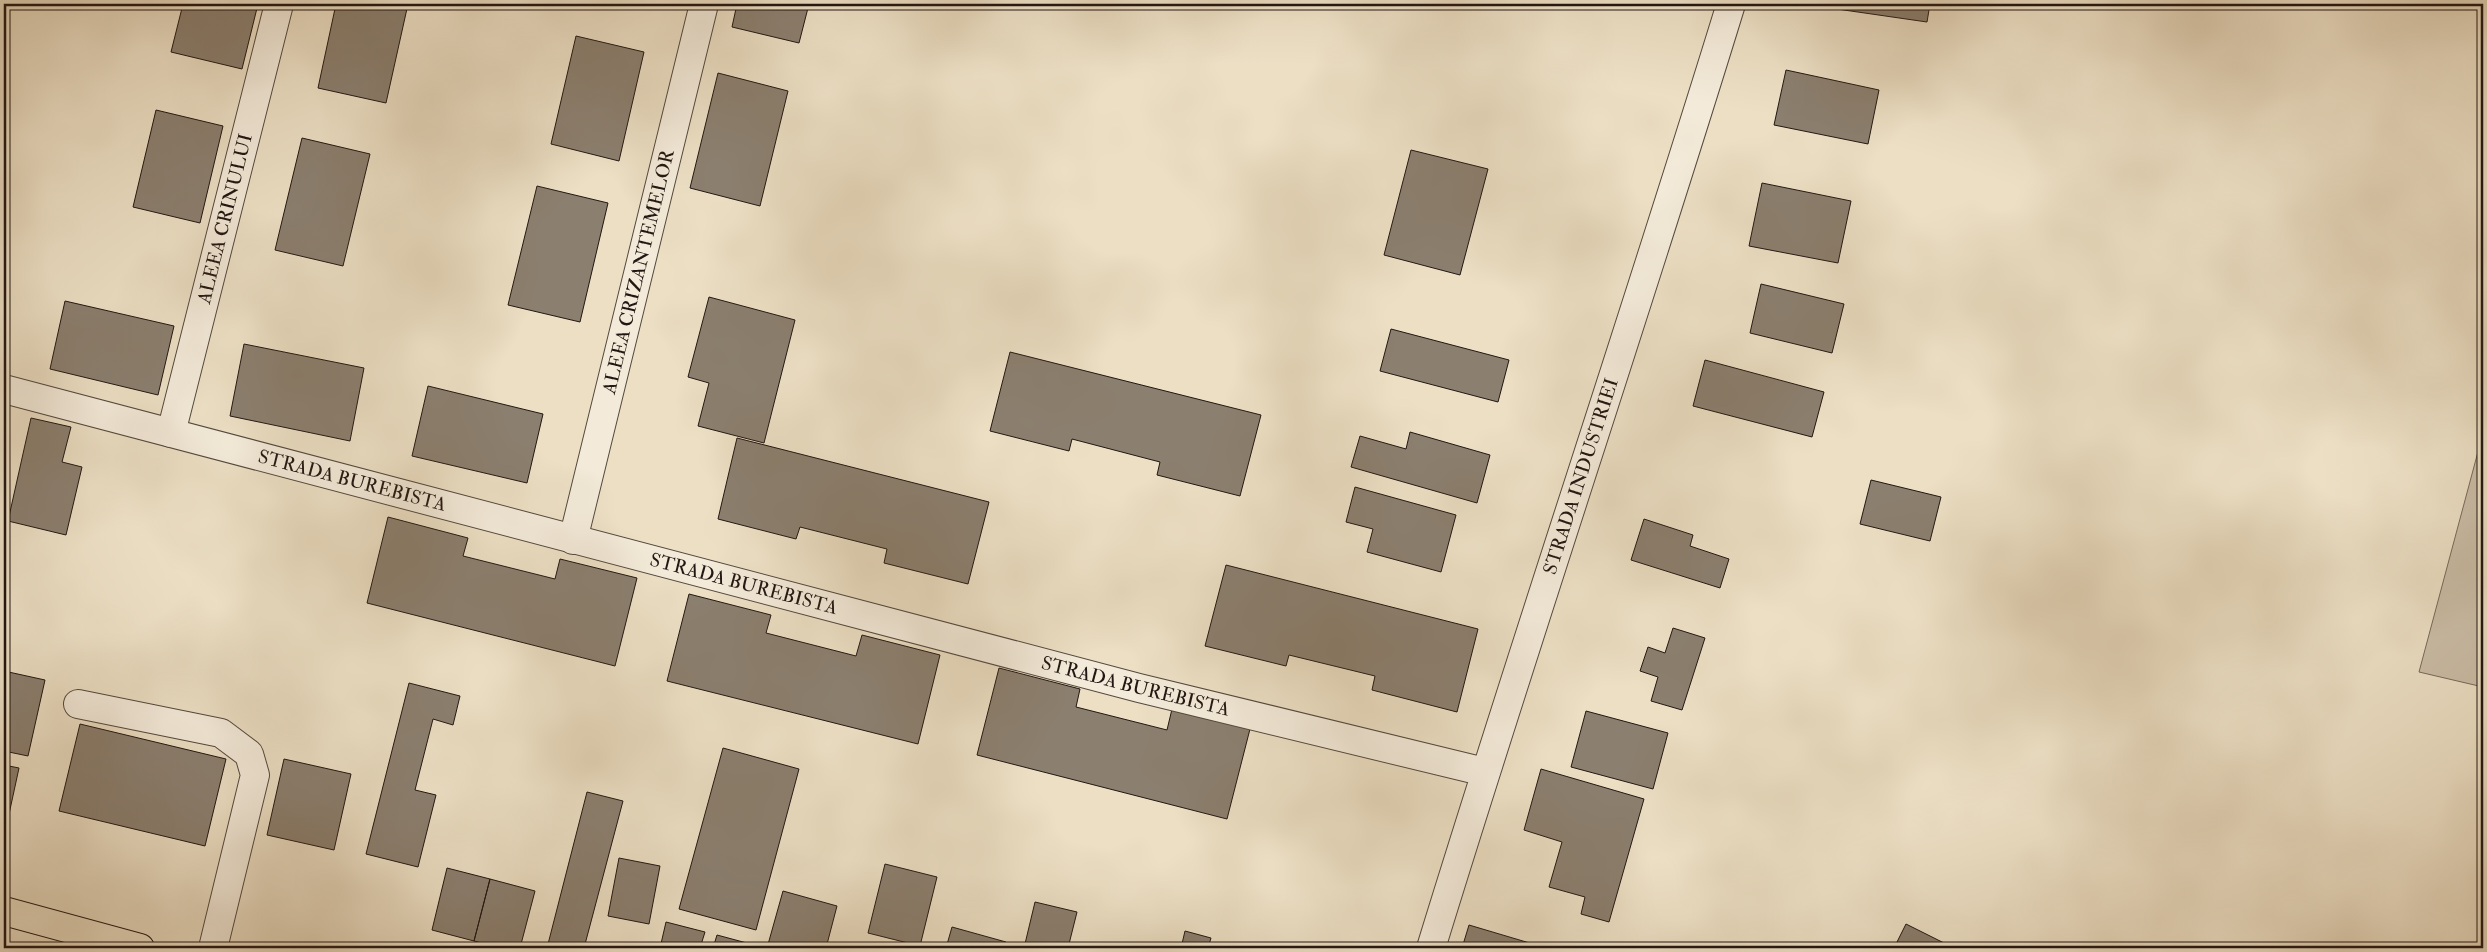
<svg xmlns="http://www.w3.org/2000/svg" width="2487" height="952" font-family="'IM FELL Double Pica',serif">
<rect width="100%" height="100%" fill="#ecdfc4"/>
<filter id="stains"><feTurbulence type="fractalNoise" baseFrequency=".004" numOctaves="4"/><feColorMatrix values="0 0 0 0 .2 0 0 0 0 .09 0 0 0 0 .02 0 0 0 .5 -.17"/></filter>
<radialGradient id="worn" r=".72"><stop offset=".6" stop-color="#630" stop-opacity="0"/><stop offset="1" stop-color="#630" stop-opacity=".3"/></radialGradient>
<path fill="#cabda6" stroke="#766a5c" d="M2483 433V687L2419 672Z"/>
<path fill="#8b7f6f" stroke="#221712" d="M183 4H258L242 69 171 52Z
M336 4H408L386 103 318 88Z
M737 4H809L799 43 732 27Z
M1837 4H1930L1927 22 1837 9Z
M576 36 644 52 619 161 551 144Z
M1786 70 1879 90 1868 144 1774 125Z
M718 73 788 91 760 206 690 188Z
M156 110 223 126 200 223 133 207Z
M302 138 370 154 343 266 275 250Z
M1411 150 1488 169 1460 275 1384 255Z
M1762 183 1851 201 1838 263 1749 246Z
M537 186 608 203 580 322 508 305Z
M1761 284 1844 304 1832 353 1750 333Z
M709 297 795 320 764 443 698 426 709 383 688 377Z
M65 301 174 326 158 395 50 369Z
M1391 329 1509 360 1498 402 1380 371Z
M244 344 364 368 350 441 230 416Z
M1010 352 1261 415 1240 496 1157 475 1160 462 1072 439 1069 451 990 431Z
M1705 360 1824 392 1812 437 1693 406Z
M428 386 543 414 527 483 412 456Z
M31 418 71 427 62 462 82 467 66 535 8 521Z
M1410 432 1490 455 1477 503 1351 467 1360 436 1406 449Z
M737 438 989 502 968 584 884 563 887 549 800 527 796 539 718 519Z
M1871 480 1941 497 1930 541 1860 524Z
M1355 487 1456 515 1441 572 1367 552 1373 529 1346 522Z
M388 517 468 538 463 556 555 579 560 559 637 578 615 666 367 603Z
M1644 519 1693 535 1690 546 1729 559 1720 588 1631 560Z
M1226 565 1478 629 1457 712 1372 690 1375 676 1289 655 1286 666 1205 646Z
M689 594 771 615 766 633 856 656 862 635 940 655 918 744 667 681Z
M1673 628 1705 638 1682 710 1651 701 1658 677 1640 671 1648 647 1665 653Z
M999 668 1080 689 1076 707 1167 730 1172 709 1250 729 1227 819 977 755Z
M4 671 45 680 28 756 4 751Z
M409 683 460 696 453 725 433 719 415 790 436 795 418 867 366 854Z
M1586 711 1668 733 1653 789 1571 767Z
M80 724 226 759 205 846 59 811Z
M723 748 799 769 756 930 679 909Z
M284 759 351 774 334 850 267 835Z
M4 765 19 768 6 828 4 827Z
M1541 769 1644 799 1609 922 1581 914 1585 897 1549 887 1562 842 1524 830Z
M587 792 623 801 584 948H547Z
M619 858 660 866 649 924 608 916Z
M885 864 937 877 920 946 868 933Z
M447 868 490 879 474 941 432 930Z
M490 879 535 891 520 948H501L474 941Z
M783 891 837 906 826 948H767Z
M1035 902 1077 912 1068 948H1024Z
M666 922 705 932 700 948H660Z
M1906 924 1946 944 1944 948H1894Z
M1469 925 1533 944 1531 948H1462Z
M952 927 1006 942 1005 948H946Z
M1185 931 1211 938 1208 948H1181Z
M717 935 758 946V948H713Z"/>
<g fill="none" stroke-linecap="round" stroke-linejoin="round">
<g stroke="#54493e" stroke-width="30">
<g id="minor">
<path id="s1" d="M4 389 1139 688 1485 772"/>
<path id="s2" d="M171 433 279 4"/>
<path id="s3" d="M573 540 704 4"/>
<path d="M78 704 221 733 249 754 255 775 213 948"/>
<path id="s4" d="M1431 948C1528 632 1634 320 1731 4"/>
</g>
</g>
<g stroke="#221712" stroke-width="30">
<path id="major" d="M4 911 140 948"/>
</g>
<use href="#minor" stroke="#f3ead9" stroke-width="28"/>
<use href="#major" stroke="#ecdfc4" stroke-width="28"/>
</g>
<g text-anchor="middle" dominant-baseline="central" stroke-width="4" stroke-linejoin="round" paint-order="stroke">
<g font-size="19" fill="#221712" stroke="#f3ead9">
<text stroke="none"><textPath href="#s2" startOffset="221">ALEEA CRINULUI</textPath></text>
<text stroke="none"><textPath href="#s3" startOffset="276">ALEEA CRIZANTEMELOR</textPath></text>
<text stroke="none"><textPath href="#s4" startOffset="495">STRADA INDUSTRIEI</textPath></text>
<text stroke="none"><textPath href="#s1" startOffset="360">STRADA BUREBISTA</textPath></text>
<text stroke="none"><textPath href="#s1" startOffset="765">STRADA BUREBISTA</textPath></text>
<text stroke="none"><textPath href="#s1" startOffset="1170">STRADA BUREBISTA</textPath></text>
</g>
</g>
<rect width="2487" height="952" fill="none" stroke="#ecdfc4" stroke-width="20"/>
<rect x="5" y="5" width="2477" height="942" fill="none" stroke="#221712" stroke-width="2.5"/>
<rect x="10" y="10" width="2467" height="932" fill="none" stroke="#221712"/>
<rect width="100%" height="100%" filter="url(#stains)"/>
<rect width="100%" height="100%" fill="url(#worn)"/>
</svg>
